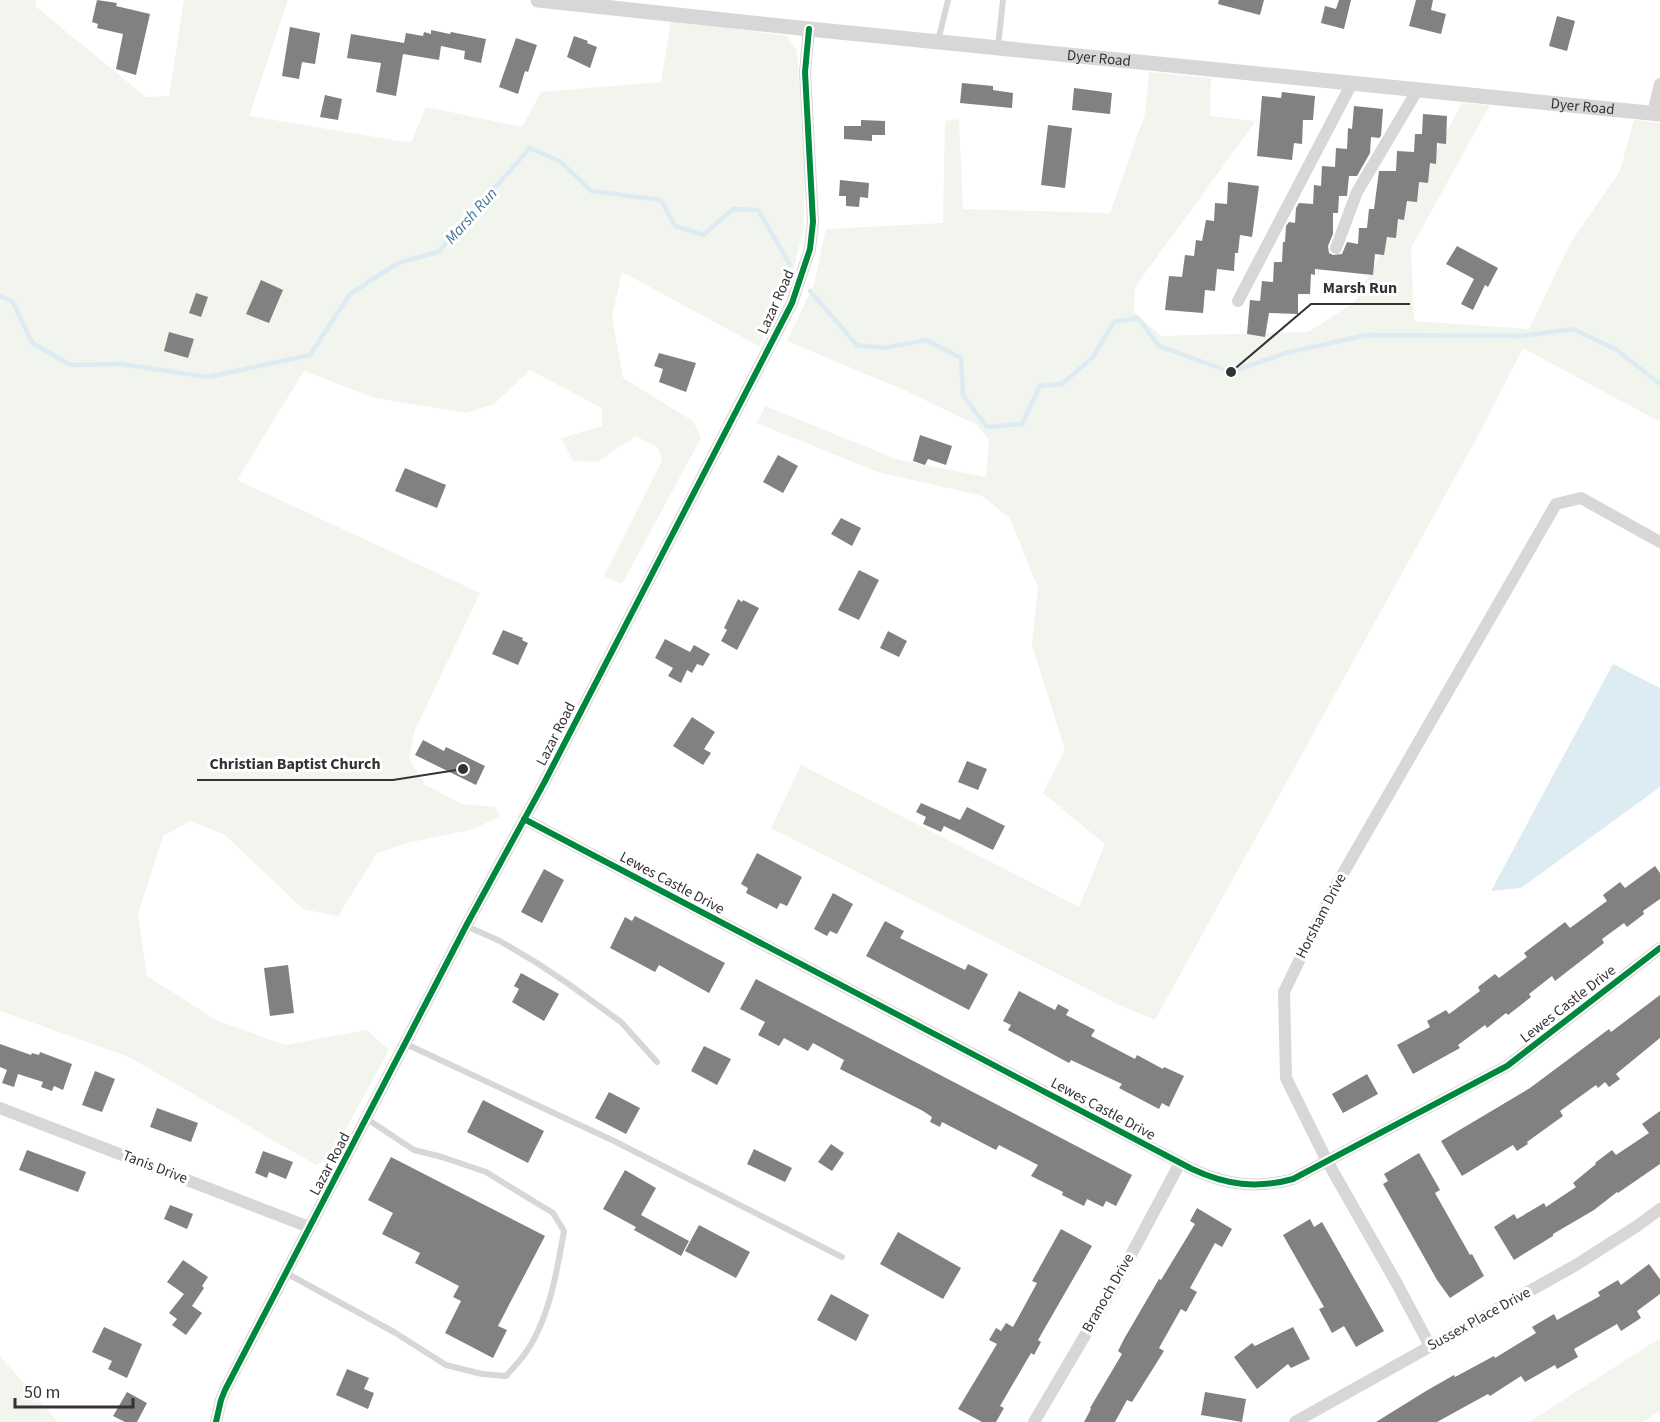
<svg xmlns="http://www.w3.org/2000/svg" width="1660" height="1422" font-family="'Source Sans 3',sans-serif">
<rect width="100%" height="100%" fill="#fff"/>
<path fill="#f1f5ed" d="M0 0H36L35 6 146 97 169 96 184 0H288L249 116 411 143 426 107 522 127 541 92 661 82 671 20 787 36 797 50 805 178 803 231 789 288 759 346 622 272 612 317 623 378 693 421 701 438 622 584 604 576 662 461 658 448 636 436 597 462 573 461 561 438 602 426V408L530 370 494 404 467 413 375 398 304 371 237 480 480 593 415 730 409 758 425 785 462 804 495 807 500 816 474 829 407 843 377 853 338 916 303 909 225 835 190 821 163 836 138 914 147 976 218 1021 285 1045 367 1030 389 1050 330 1158 316 1165 129 1057 0 1011Z
M1149 72 1211 78 1210 116 1256 121 1135 287 1134 312 1161 336 1308 332 1354 303 1462 103 1490 105 1411 248 1414 321 1529 329 1571 242 1620 171 1634 120 1660 123V422L1523 348 1480 432 1155 1020 1115 1003 771 828 801 765 1079 907 1105 844 1043 793 1065 750 1032 645 1038 588 1010 518 982 496 878 472 757 423 765 406 896 459 986 477 989 440 977 425 904 390 787 341 814 284 826 229 943 223 945 121 959 119 963 209 1110 213 1145 114Z
M1660 1338V1410L1643 1422H1529Z
M0 1356 58 1422H0Z"/>
<path fill="#ddebf3" d="M1613 664 1660 688V787L1521 888 1491 891Z"/>
<g fill="none" stroke-linecap="round" stroke-linejoin="round">
<path stroke="#ddebf3" stroke-width="4.5" d="M810 291 857 345 885 348 926 340 961 358 963 395 987 427 1022 424 1040 386 1062 384 1093 357 1114 322 1138 318 1159 346 1231 372 1286 353 1367 335 1521 336 1573 329 1617 350 1660 384
M0 296 13 302 32 343 71 365 121 364 208 377 310 355 350 294 398 263 438 252 530 148 561 162 591 191 661 200 675 226 703 235 733 209 758 210 790 265"/>
</g>
<path fill="#818181" d="M97 0 117 3 116 6 150 14 136 75 116 69 123 34 97 28 98 24 92 22Z
M1219 0H1264L1260 15 1218 4Z
M1339 0H1351L1344 29 1321 23 1325 6 1336 9Z
M1416 0H1433L1431 10 1446 14 1441 34 1409 26Z
M1557 16 1575 21 1567 51 1549 46Z
M290 27 320 33 315 64 302 62 299 79 282 76Z
M431 30 450 34 451 32 486 39 481 63 464 59 465 51 441 46 439 60 403 54 396 96 376 92 381 63 347 58 351 34 404 43 406 33 423 36 424 32 431 34Z
M574 36 588 41 587 43 597 47 590 68 567 57Z
M516 38 537 45 528 72 525 71 518 94 499 87Z
M962 83 993 86V90L1013 93 1012 108 960 103Z
M1074 88 1112 93 1110 114 1072 110Z
M1282 92 1315 96 1313 120H1303L1302 144 1294 143 1292 160 1257 156 1262 96 1281 98Z
M325 95 342 99 338 120 320 117Z
M1354 106 1383 109 1381 136 1379 138 1371 137 1370 153 1357 176H1349L1347 196H1339L1338 213H1333V234L1328 246 1329 253 1333 255 1342 254 1347 242 1358 244 1359 228H1367L1369 209H1374L1379 171H1396L1397 151 1414 152 1415 134H1422L1423 114 1447 116 1446 144 1437 143 1436 164 1430 163 1428 183 1419 182 1417 202 1407 201 1404 220 1398 219 1396 238 1387 237 1384 255 1375 254 1373 275 1315 269V275L1311 274 1310 294H1298V314L1269 313 1265 337 1247 334 1250 300 1260 301 1262 281 1273 282 1274 262H1282L1283 242H1285L1286 226 1289 222 1295 223 1296 208 1299 203 1313 204 1314 185 1321 186 1322 166 1335 167 1336 148 1347 149 1348 128 1352 129Z
M861 120 885 121V135H872V141L844 139V126H861Z
M1048 125 1072 128 1065 188 1041 185Z
M840 180 869 183 868 198 860 197 859 207 846 206V196H839Z
M1228 182 1259 186 1252 237 1240 235 1238 253H1235L1234 271 1217 269 1215 291 1205 290 1203 313 1165 310 1169 276 1182 277 1185 255 1194 256 1196 240 1202 241 1206 220 1214 221 1215 203 1227 204Z
M1457 246 1498 268 1488 287 1485 285 1473 310 1461 304 1474 279 1446 264Z
M261 280 283 290 269 323 246 314Z
M196 293 208 297 201 317 189 313Z
M169 332 194 339 188 358 164 351Z
M659 353 696 363 686 392 659 382 663 369 654 366Z
M920 435 952 446 946 465 928 459 925 465 913 461Z
M778 455 798 466 783 493 763 482Z
M405 468 446 485 437 508 395 491Z
M841 518 861 528 852 546 831 534Z
M859 570 879 580 859 620 838 610Z
M738 599 742 602 743 600 759 608 737 650 721 641 727 630 724 628Z
M503 630 523 638 522 640 528 643 518 665 492 654Z
M888 631 907 641 899 657 880 648Z
M665 639 690 652 694 645 710 654 703 666 697 664 692 673 687 670 681 683 668 676 673 668 655 658Z
M692 717 715 732 704 749 711 753 703 765 673 746Z
M423 740 444 751 446 747 485 766 476 785 415 755Z
M967 761 987 769 978 790 958 782Z
M921 803 960 820 967 807 1005 826 993 850 944 826 941 832 923 824 926 817 916 812Z
M757 853 802 877 787 906 780 903 777 909 746 893 748 888 741 884Z
M1655 866 1660 873V899L1643 911 1644 914 1627 927 1624 923 1602 939 1604 943 1555 981 1552 976 1529 994 1531 997 1508 1015 1506 1013 1487 1028 1485 1025 1458 1045 1460 1048 1413 1074 1397 1045 1430 1027 1427 1021 1446 1010 1449 1014 1480 991 1478 987 1495 974 1499 978 1527 957 1524 953 1565 922 1570 928 1607 901 1603 895 1620 882 1625 888Z
M544 869 564 880 542 923 521 912Z
M833 893 853 904 837 934 830 931 827 936 814 929Z
M635 916 725 963 709 993 659 965 655 972 610 948 625 917 632 921Z
M885 921 904 931 900 938 965 970 968 964 988 974 969 1010 866 956Z
M288 965 294 1013 270 1016 264 968Z
M521 973 559 994 544 1021 512 1002 519 989 514 986Z
M756 979 1132 1175 1116 1206 1106 1201 1103 1207 1087 1199 1084 1206 1062 1195 1063 1192 1031 1176 1038 1165 999 1145 996 1150 942 1122 940 1127 930 1122 932 1117 923 1111 840 1069 844 1060 813 1043 808 1051 784 1038 779 1046 758 1035 765 1022 740 1009Z
M1019 991 1055 1010 1058 1004 1069 1010 1066 1015 1095 1030 1091 1036 1135 1059 1137 1055 1163 1069 1164 1067 1184 1076 1169 1107 1162 1103 1159 1109 1119 1088 1122 1084 1071 1060 1069 1063 1008 1030 1011 1025 1003 1021Z
M1660 995V1038L1616 1074 1620 1079 1609 1087 1605 1082 1598 1088 1596 1085 1560 1111 1563 1116 1527 1142 1528 1144 1517 1151 1513 1145 1462 1176 1441 1141 1530 1088 1609 1029 1611 1032Z
M0 1044 31 1055 32 1053 39 1055 40 1052 72 1064 63 1090 54 1086 52 1091 41 1087 43 1082 18 1074 14 1087 2 1083 7 1070 0 1067Z
M704 1046 731 1059 717 1085 691 1071Z
M95 1071 115 1079 102 1112 82 1105Z
M1367 1074 1378 1094 1343 1113 1332 1094Z
M609 1092 640 1108 626 1134 595 1118Z
M483 1100 544 1131 528 1163 467 1132Z
M157 1108 198 1123 191 1142 150 1127Z
M1660 1111V1164L1618 1193 1617 1192 1594 1210 1553 1234V1236L1514 1260 1494 1227 1514 1214 1517 1219 1544 1203 1546 1207 1576 1187 1573 1183 1596 1164 1595 1163 1612 1150 1616 1155 1649 1133 1642 1124Z
M831 1144 844 1153 832 1171 818 1162Z
M754 1149 792 1168 785 1182 747 1164Z
M27 1150 86 1172 78 1192 19 1170Z
M263 1151 293 1162 286 1179 269 1172 267 1178 255 1173Z
M1419 1153 1440 1190 1435 1193 1470 1255 1472 1254 1484 1276 1450 1298 1437 1280 1383 1184 1388 1181 1384 1174Z
M391 1157 545 1236 498 1326 507 1330 493 1358 445 1333 461 1301 453 1297 459 1286 415 1263 420 1253 382 1234 393 1213 368 1200Z
M625 1170 656 1188 641 1215 689 1241 681 1256 634 1230 636 1227 603 1209Z
M170 1205 193 1214 187 1229 164 1219Z
M1197 1208 1232 1229 1222 1247 1215 1243 1190 1288 1197 1292 1186 1312 1181 1309 1159 1348 1164 1351 1132 1402 1127 1400 1115 1422H1084L1091 1409 1090 1408 1122 1354 1118 1351 1124 1339 1159 1279 1161 1280 1195 1224 1190 1221Z
M1310 1219 1314 1227 1322 1222 1384 1331 1356 1347 1344 1326 1332 1333 1319 1309 1324 1307 1283 1235Z
M699 1225 750 1252 736 1278 685 1251Z
M1061 1229 1092 1246 1038 1340 1041 1342 1034 1355 1031 1353 1000 1406 1004 1408 996 1422H982L958 1409 997 1344 989 1340 996 1328 1001 1331 1006 1323 1013 1327 1037 1283 1032 1281Z
M898 1232 961 1268 943 1299 880 1264Z
M183 1260 208 1277 202 1286 204 1288 192 1306 202 1313 186 1335 172 1325 177 1319 169 1313 184 1294 167 1282Z
M1649 1264 1660 1279V1294L1637 1311 1641 1318 1621 1331 1617 1324 1574 1349 1578 1357 1557 1369 1555 1365 1525 1382 1521 1376 1490 1396 1488 1394 1437 1422H1376L1426 1391 1454 1375 1455 1377 1494 1356 1495 1358 1536 1333 1532 1327 1554 1314 1557 1320 1600 1296 1598 1292 1618 1280 1621 1285Z
M831 1294 869 1315 856 1341 817 1320Z
M104 1327 142 1344 127 1378 108 1369 112 1361 92 1352Z
M1293 1327 1310 1359 1291 1368 1288 1364 1257 1389 1234 1357 1252 1343 1255 1346Z
M347 1369 369 1378 364 1389 374 1393 368 1409 336 1395Z
M127 1392 147 1403 137 1422H125L113 1416Z
M1205 1392 1246 1399 1242 1422 1201 1415Z"/>
<g fill="none" stroke-linecap="round" stroke-linejoin="round">
<path stroke="#d7d7d7" stroke-width="6" d="M938 41 948 0
M998 46 1003 0
M466 926 500 941 537 963 570 985 621 1022 657 1062
M406 1044 614 1141 842 1257
M286 1273 394 1332 446 1365 482 1374 506 1376C512 1369 519 1362 524 1355 549 1321 557 1271 564 1231L553 1213 486 1172 442 1157 414 1150 367 1119"/>
<path stroke="#d7d7d7" stroke-width="12" d="M1653 113 1660 84
M1336 248 1357 192 1418 89
M1238 301 1352 83
M524 819 1192 1169C1226 1185 1257 1189 1293 1179L1507 1066 1660 948
M0 1108 309 1227
M1430 1346 1396 1282 1327 1161 1286 1078 1284 992 1334 889 1556 504 1581 498 1660 542
M216 1422 221 1400 225 1390 466 926 544 783 792 303 810 249 813 222 805 72 809 29
M1034 1422 1117 1281 1180 1163
M1295 1422 1576 1265 1637 1226 1660 1209"/>
<path stroke="#d7d7d7" stroke-width="15" id="s1" d="M538 0 809 29 1660 114"/>
<g stroke="#fff" stroke-width="10">
<path id="cycleway" d="M524 819 1192 1169C1226 1185 1257 1189 1293 1179L1507 1066 1660 948
M216 1422 221 1400 225 1390 466 926 544 783 792 303 810 249 813 222 805 72 809 29"/>
</g>
<use href="#cycleway" stroke="#00873e" stroke-width="6"/>
</g>
<g text-anchor="middle" dominant-baseline="central" stroke-width="6" stroke-linejoin="round" paint-order="stroke">
<g font-size="15" fill="#333" stroke="#fff">
<text stroke="none"><textPath href="#s1" startOffset="564">Dyer Road</textPath></text>
<text stroke="none"><textPath href="#s1" startOffset="1050">Dyer Road</textPath></text>
<text transform="translate(776 302) rotate(-66)">Lazar Road</text>
<text transform="translate(556 734) rotate(-63)">Lazar Road</text>
<text transform="translate(672 883) rotate(28)">Lewes Castle Drive</text>
<text transform="translate(1321 916) rotate(-63)">Horsham Drive</text>
<text transform="translate(1568 1004) rotate(-38)">Lewes Castle Drive</text>
<text transform="translate(1103 1109) rotate(28)">Lewes Castle Drive</text>
<text transform="translate(330 1164) rotate(-62)">Lazar Road</text>
<text transform="translate(155 1167) rotate(21)">Tanis Drive</text>
<text transform="translate(1108 1293) rotate(-60)">Branoch Drive</text>
<text transform="translate(1479 1319) rotate(-29)">Sussex Place Drive</text>
</g>
<g font-size="16" font-style="italic" fill="#3f7597" stroke="#fff">
<text transform="translate(471 216) rotate(-48)">Marsh Run</text>
</g>
</g>
<path fill="none" stroke="#333" stroke-width="2" d="M1231 372L1311 304H1410M463 769L393 780H197"/>
<g fill="#333" stroke="#fff" stroke-width="2">
<circle cx="1231" cy="372" r="6"/>
<circle cx="463" cy="769" r="6"/>
</g>
<g font-size="16" text-anchor="middle" font-weight="bold" fill="#333" stroke="#fff" stroke-width="6" stroke-linejoin="round" paint-order="stroke">
<text x="1360" y="293">Marsh Run</text>
<text x="295" y="769">Christian Baptist Church</text>
</g>
<path d="M15 1398v9h118v-9" fill="none" stroke="#333333" stroke-width="3"/>
<text x="24" y="1398" font-size="18" fill="#333333" stroke="#ffffff" stroke-width="4.5" paint-order="stroke">50 m</text>
</svg>
